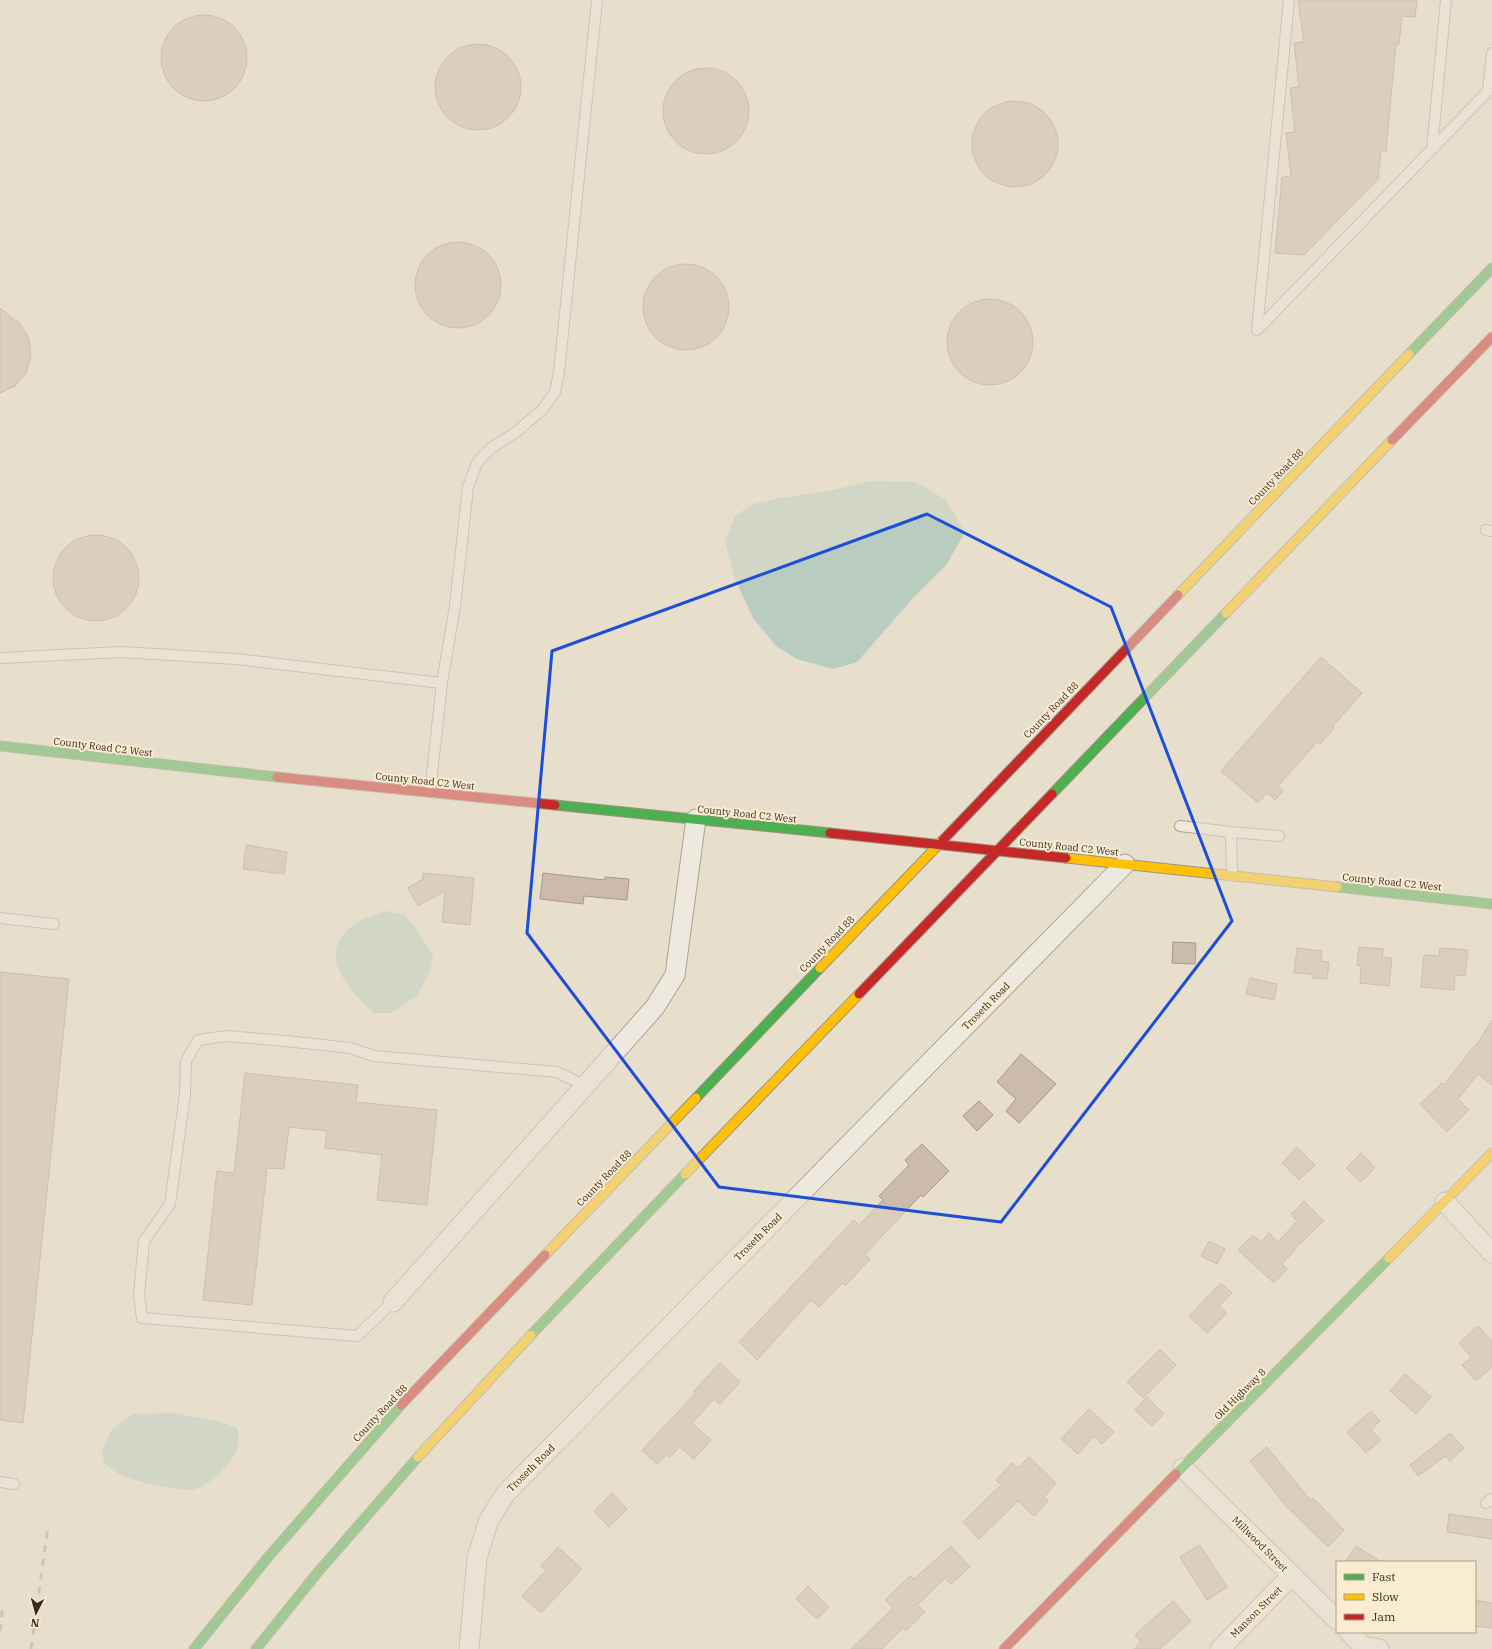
<svg xmlns="http://www.w3.org/2000/svg" width="1492" height="1649" font-family="'IBM Plex Serif',serif">
<rect width="100%" height="100%" fill="#e7decc"/>
<path fill="#b8ccbf" d="M870 481 915 482 945 499 965 532 947 564 915 596 857 662 833 669 797 659 776 646 753 618 735 579 725 541 735 516 753 504 779 498 829 491Z
M385 911 404 914 418 931 433 956 430 971 417 996 391 1013H374C347 987 313 954 356 923 364 918 376 915 385 911Z
M175 1413C196 1418 217 1419 237 1428 241 1446 237 1453 225 1467 219 1474 206 1486 196 1489 184 1493 133 1481 121 1475 115 1472 109 1467 104 1463L102 1450 112 1429 133 1414Z"/>
<path fill="#ccbbac" stroke="#a8998b" d="M1298 0H1417L1415 17 1402 16 1399 44H1396L1386 151 1381 150 1378 179 1304 255 1275 253 1282 177 1291 176 1286 133 1295 132 1290 88 1299 87 1294 43 1304 42Z
M161 58a43 43 0 1 1 86 0a43 43 0 1 1-86 0Z
M435 87a43 43 0 1 1 86 0a43 43 0 1 1-86 0Z
M663 111a43 43 0 1 1 86 0a43 43 0 1 1-86 0Z
M972 144a43 43 0 1 1 86 0a43 43 0 1 1-86 0Z
M415 285a43 43 0 1 1 86 0a43 43 0 1 1-86 0Z
M643 307a43 43 0 1 1 86 0a43 43 0 1 1-86 0Z
M947 342a43 43 0 1 1 86 0a43 43 0 1 1-86 0Z
M0 308 21 325 29 339 31 356 26 373 15 386 0 393Z
M53 578a43 43 0 1 1 86 0a43 43 0 1 1-86 0Z
M1321 657 1362 693 1333 726 1334 728 1320 744 1317 742 1278 786 1283 791 1275 800 1267 793 1258 803 1221 771Z
M246 845 287 852 284 874 243 869Z
M423 873 474 878 470 925 442 922 445 891 418 906 408 888 423 879Z
M543 873 605 880V877L629 879 627 900 584 896 583 904 540 899Z
M1173 942 1196 943 1195 964 1172 963Z
M1359 947 1383 949 1382 957 1392 958 1389 986 1360 983 1361 966 1357 965Z
M1297 948 1322 951 1321 961 1329 962 1327 979 1312 978V974L1294 973Z
M1440 948 1468 950 1465 976 1455 975 1454 990 1421 987 1424 955 1439 956Z
M0 972 69 979 23 1423 0 1420Z
M1250 978 1277 984 1274 1000 1246 994Z
M1492 1020V1085L1478 1074 1458 1099 1469 1110 1447 1132 1420 1104 1442 1083 1444 1085 1475 1045 1476 1046Z
M1021 1054 1056 1084 1019 1123 1006 1111 1016 1099 997 1082Z
M245 1073 358 1085 356 1102 437 1110 427 1205 377 1200 382 1155 325 1148 327 1131 289 1127 284 1169 267 1168 252 1305 203 1300 217 1171 234 1173Z
M979 1101 993 1115 977 1131 963 1116Z
M922 1144 949 1171 923 1197 921 1195 865 1254 870 1259 845 1286 842 1283 819 1307 811 1300 757 1360 739 1342 854 1220 859 1225 883 1200 879 1196 909 1165 905 1160Z
M1297 1147 1315 1165 1299 1180 1282 1163Z
M1361 1153 1375 1168 1361 1182 1346 1168Z
M1304 1201 1324 1221 1294 1249 1295 1250 1282 1264 1287 1269 1274 1283 1238 1250 1253 1235 1261 1242 1269 1233 1278 1242 1297 1221 1291 1214Z
M1209 1241 1225 1249 1217 1264 1201 1256Z
M1221 1283 1232 1293 1219 1306 1227 1313 1207 1333 1189 1316Z
M1478 1326 1492 1341V1367L1476 1381 1462 1365 1471 1357 1459 1343Z
M1160 1349 1176 1365 1143 1398 1127 1382Z
M720 1363 740 1382 720 1404 714 1399 692 1423 711 1440 694 1459 680 1447 670 1457 667 1454 657 1464 642 1450 695 1394 693 1392Z
M1405 1374 1431 1397 1416 1414 1390 1391Z
M1147 1397 1164 1414 1152 1426 1135 1410Z
M1089 1409 1114 1432 1102 1444 1094 1436 1078 1454 1061 1439Z
M1371 1411 1380 1421 1371 1430 1381 1440 1366 1453 1347 1432Z
M1450 1433 1464 1448 1450 1461 1445 1456 1418 1476 1410 1465Z
M1267 1447 1311 1501 1313 1498 1344 1530 1328 1547 1286 1506 1250 1461Z
M1029 1457 1056 1483 1044 1497 1048 1501 1034 1516 1018 1501 979 1539 963 1522 1001 1485 996 1480 1012 1463 1018 1468Z
M612 1493 627 1509 609 1527 594 1511Z
M1449 1514 1492 1520V1539L1447 1532Z
M1200 1545 1227 1587 1207 1600 1180 1557Z
M951 1546 970 1567 951 1584 945 1578 917 1605 925 1612 906 1631 903 1628 882 1649H851L893 1608 885 1600 910 1576 914 1579Z
M1356 1546 1381 1562H1345Z
M558 1547 582 1569 541 1613 522 1596 546 1570 541 1566Z
M808 1586 829 1607 817 1619 796 1599Z
M1475 1600 1492 1603V1628L1475 1626Z
M1173 1601 1191 1621 1160 1649H1134L1141 1642 1135 1635Z"/>
<g fill="none" stroke-linecap="round" stroke-linejoin="round">
<g stroke="#aca395" stroke-width="12">
<path id="lane" d="M1488 91 1492 53
M1432 149 1446 0
M1257 330 1492 87
M1257 330 1289 0
M1486 530 1492 531
M0 658 121 652 236 659 442 683 430 792
M442 683 455 606 468 487 477 463 491 448 516 432 543 409 555 392 559 372 597 0
M1180 826 1231 832 1232 876
M1231 832 1279 836
M0 918 54 924
M393 1302 357 1336 142 1318 139 1295 144 1241 170 1204 185 1094 186 1061 198 1040 227 1036 285 1041 351 1048 374 1056 557 1072 584 1085
M0 1482 14 1484
M1486 1503 1492 1499"/>
</g>
<g stroke="#aca395" stroke-width="21">
<path id="street" d="M1445 1202 1492 1253
M393 1302 655 1007 675 975 696 819
M1183 1468 1337 1620
M1349 1632 1363 1646 1379 1649
M469 1649 477 1558 488 1522 505 1494 1125 864
M1220 1649 1292 1575"/>
</g>
<g stroke="#9c9285" stroke-width="11">
<path id="fast" d="M1409 354 1492 268
M0 746 277 777
M1052 794 1226 613
M555 805 830 833
M1337 887 1492 904
M696 1098 820 968
M531 1335 685 1174
M1176 1474 1389 1258
M194 1649 269 1556 401 1405
M256 1649 318 1572 418 1457"/>
</g>
<g stroke="#9c9285" stroke-width="11">
<path id="slow" d="M1178 595 1409 354
M1226 613 1392 440
M1066 858 1337 887
M820 968 943 840
M685 1174 859 994
M545 1255 696 1098
M1389 1258 1492 1153
M418 1457 531 1335"/>
</g>
<g stroke="#9c9285" stroke-width="11">
<path id="jam" d="M1392 440 1492 337
M277 777 555 805
M830 833 1066 858
M943 840 1178 595
M859 994 1052 794
M401 1405 545 1255
M1004 1649 1176 1474"/>
</g>
<use href="#lane" stroke="#eee9df" stroke-width="10"/>
<use href="#street" stroke="#eee9df" stroke-width="19"/>
<use href="#fast" stroke="#4caf50" stroke-width="9"/>
<use href="#slow" stroke="#ffc107" stroke-width="9"/>
<use href="#jam" stroke="#c62828" stroke-width="9"/>
<path stroke="#ada89f" stroke-width="3" stroke-dasharray="7 7" stroke-linecap="butt" d="M0 1631 3 1605
M31 1649 48 1527"/>
</g>
<path d="M0 0H1492V1649H0ZM927 514 1111 607 1232 921 1001 1222 719 1187 527 933 552 651Z" fill="#e7decc" fill-opacity=".55" fill-rule="evenodd"/>
<path fill="none" stroke="#1d4ed8" stroke-width="3" stroke-linejoin="round" d="M927 514 1111 607 1232 921 1001 1222 719 1187 527 933 552 651Z"/>
<g text-anchor="middle" dominant-baseline="central" stroke-width="4" stroke-linejoin="round" paint-order="stroke">
<g font-size="10" fill="#3c2a1c" stroke="#f9ecd1">
<text transform="translate(1276 477) rotate(-46)">County Road 88</text>
<text transform="translate(1051 710) rotate(-46)">County Road 88</text>
<text transform="translate(103 747) rotate(7)">County Road C2 West</text>
<text transform="translate(425 781) rotate(6)">County Road C2 West</text>
<text transform="translate(747 814) rotate(6)">County Road C2 West</text>
<text transform="translate(1069 847) rotate(6)">County Road C2 West</text>
<text transform="translate(1392 882) rotate(6)">County Road C2 West</text>
<text transform="translate(827 944) rotate(-46)">County Road 88</text>
<text transform="translate(986 1006) rotate(-45)">Troseth Road</text>
<text transform="translate(604 1178) rotate(-46)">County Road 88</text>
<text transform="translate(758 1237) rotate(-45)">Troseth Road</text>
<text transform="translate(1240 1394) rotate(-45)">Old Highway 8</text>
<text transform="translate(380 1413) rotate(-47)">County Road 88</text>
<text transform="translate(531 1468) rotate(-45)">Troseth Road</text>
<text transform="translate(1260 1544) rotate(45)">Millwood Street</text>
<text transform="translate(1256 1612) rotate(-45)">Manson Street</text>
</g>
</g>
<rect x="1336" y="1561" width="140" height="72" fill="#f9ecd1" stroke="#ad9e89"/>
<rect x="1344" y="1574" width="20" height="6" fill="#4caf50" stroke="#ad9e89"/>
<text x="1372" y="1581" font-size="12" fill="#3c2a1c">Fast</text>
<rect x="1344" y="1594" width="20" height="6" fill="#ffc107" stroke="#ad9e89"/>
<text x="1372" y="1601" font-size="12" fill="#3c2a1c">Slow</text>
<rect x="1344" y="1614" width="20" height="6" fill="#c62828" stroke="#ad9e89"/>
<text x="1372" y="1621" font-size="12" fill="#3c2a1c">Jam</text>
<g transform="translate(36 1613) rotate(186)" stroke="#f9ecd1" stroke-width="3" paint-order="stroke">
<path d="M0-3L7 15L0 10L-7 15Z" fill="#3c2a1c"/>
<text y="-6" font-size="11" font-weight="bold" text-anchor="middle" fill="#3c2a1c">N</text>
</g>
</svg>
